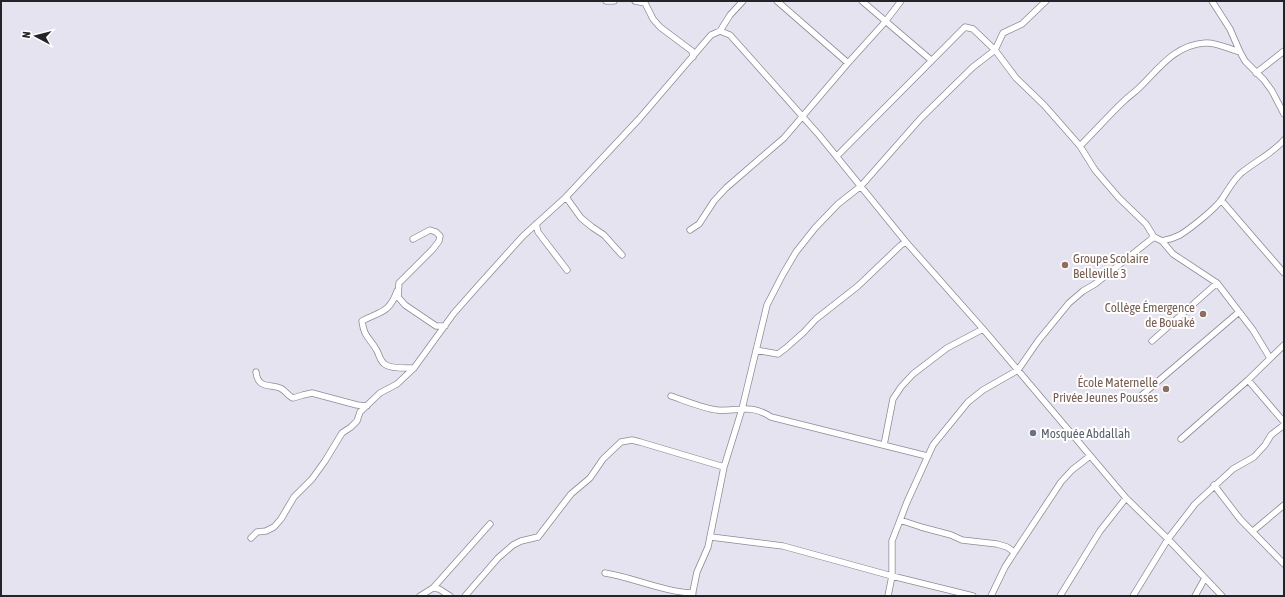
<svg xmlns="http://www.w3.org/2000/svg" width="1285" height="597" font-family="'Asap Condensed',sans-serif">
<rect width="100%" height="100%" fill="#e6e3f1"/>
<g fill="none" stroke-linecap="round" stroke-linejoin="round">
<g stroke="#8d8a97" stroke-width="7">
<path id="street" d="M606 1H614
M635 1 645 3 653 19 660 27 692 51 693 57
M777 1 848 63
M862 1 931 60
M1212 1 1230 29 1240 52 1245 61 1264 80 1272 91 1284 114
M720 31 730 35 819 135 906 242 983 329 1126 498 1168 539 1222 596
M1256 73 1284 51
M1080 146C1095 131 1109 115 1125 100 1129 96 1134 93 1139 88 1158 70 1174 45 1205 43 1216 42 1229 49 1240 52
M837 156 965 27 973 29 995 50 1016 78 1044 105 1059 122 1080 146 1095 170 1119 198 1146 224 1154 237 1162 241 1173 254 1217 283 1253 330 1270 358
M566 197 581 218 592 227 604 235 622 255
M1221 200 1284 273
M536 224 538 232 567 270
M690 230 699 224 714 201 726 188 784 138 848 63 885 22 901 1
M413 239 430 230 436 232 440 236 439 241 433 249 399 283 398 297 405 305 436 326H445
M1162 241C1168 240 1174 238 1180 235 1191 228 1214 210 1222 199 1228 190 1232 182 1240 174 1254 162 1272 154 1284 140
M397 291C389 314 380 311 362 321 364 337 369 337 376 349 380 355 379 361 386 365 393 369 406 368 414 368
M1152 341 1217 283
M756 350 778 354 786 348 804 332 816 319 858 286 901 245 906 242
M256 372C258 389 269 384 280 388 285 390 288 396 293 398L303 395 312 393 357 405 367 406
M1248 380 1284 422
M1142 395 1239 312
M671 396C683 400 705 409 717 410 739 412 750 403 771 417L927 456
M1181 439 1248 380 1284 345
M884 445 893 399 901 387 913 374 947 348 983 329
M1214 485 1240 519 1284 564
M900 520 921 527 951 535 962 540 997 544 1007 547 1014 552
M1253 531 1284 505
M711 537 783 546 892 576 973 596
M251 538 257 532 266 531 274 527 281 519 294 497 312 479 325 461 342 433 351 427 357 421 360 412 380 393 397 384 414 368 454 313 477 287 523 236 566 197 639 119 711 35 720 31 730 15 743 1
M605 573C635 578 664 592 693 593
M433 588 439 589 450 596
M420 596 433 588 490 524
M465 596 498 558 513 545 521 541 538 537 571 494 590 478 603 459 621 442 632 440 640 442 724 467
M692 596 697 572 708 547 724 467 742 409 767 305 783 274 796 252 815 228 838 204 861 186 921 118 973 67 995 50 1003 33 1022 24 1046 1
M888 596 892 576V541L907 502 933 445 968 402 983 390 1018 370 1038 341 1069 303 1083 291 1095 284 1154 237
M991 596 1005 567 1016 550 1061 482 1072 470 1090 456
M1060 596 1100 531 1126 498
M1133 596 1168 539 1195 504 1233 469 1254 457 1265 445 1271 435 1284 425
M1195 596 1205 578"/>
</g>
<use href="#street" stroke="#fff" stroke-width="5.5"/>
</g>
<g fill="#8d6e63" stroke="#fff" stroke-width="1.5">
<circle cx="1065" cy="265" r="4"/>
<circle cx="1203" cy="314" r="4"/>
<circle cx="1166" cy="389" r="4"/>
</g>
<circle fill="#6b7280" stroke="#fff" stroke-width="1.5" cx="1033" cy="433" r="4"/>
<g text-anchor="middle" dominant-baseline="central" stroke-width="4" stroke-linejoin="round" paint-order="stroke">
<g font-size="13" fill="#785e54" stroke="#fff" text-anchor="end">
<text x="1073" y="258" text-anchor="start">Groupe Scolaire<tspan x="1073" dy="15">Belleville 3</tspan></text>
<text x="1195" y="307">Collège Émergence<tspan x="1195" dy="15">de Bouaké</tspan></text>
<text x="1158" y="382">École Maternelle<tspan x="1158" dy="15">Privée Jeunes Pousses</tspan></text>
</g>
<g font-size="13" fill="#5b616d" stroke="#fff" text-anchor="start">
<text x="1041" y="433">Mosquée Abdallah</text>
</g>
</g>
<rect width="1285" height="597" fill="none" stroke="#242328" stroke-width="4"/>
<g transform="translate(36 36) rotate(277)" stroke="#ffffff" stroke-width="3" paint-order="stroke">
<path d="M0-3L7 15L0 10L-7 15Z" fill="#242328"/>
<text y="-6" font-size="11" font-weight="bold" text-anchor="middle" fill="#242328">N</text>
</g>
</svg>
